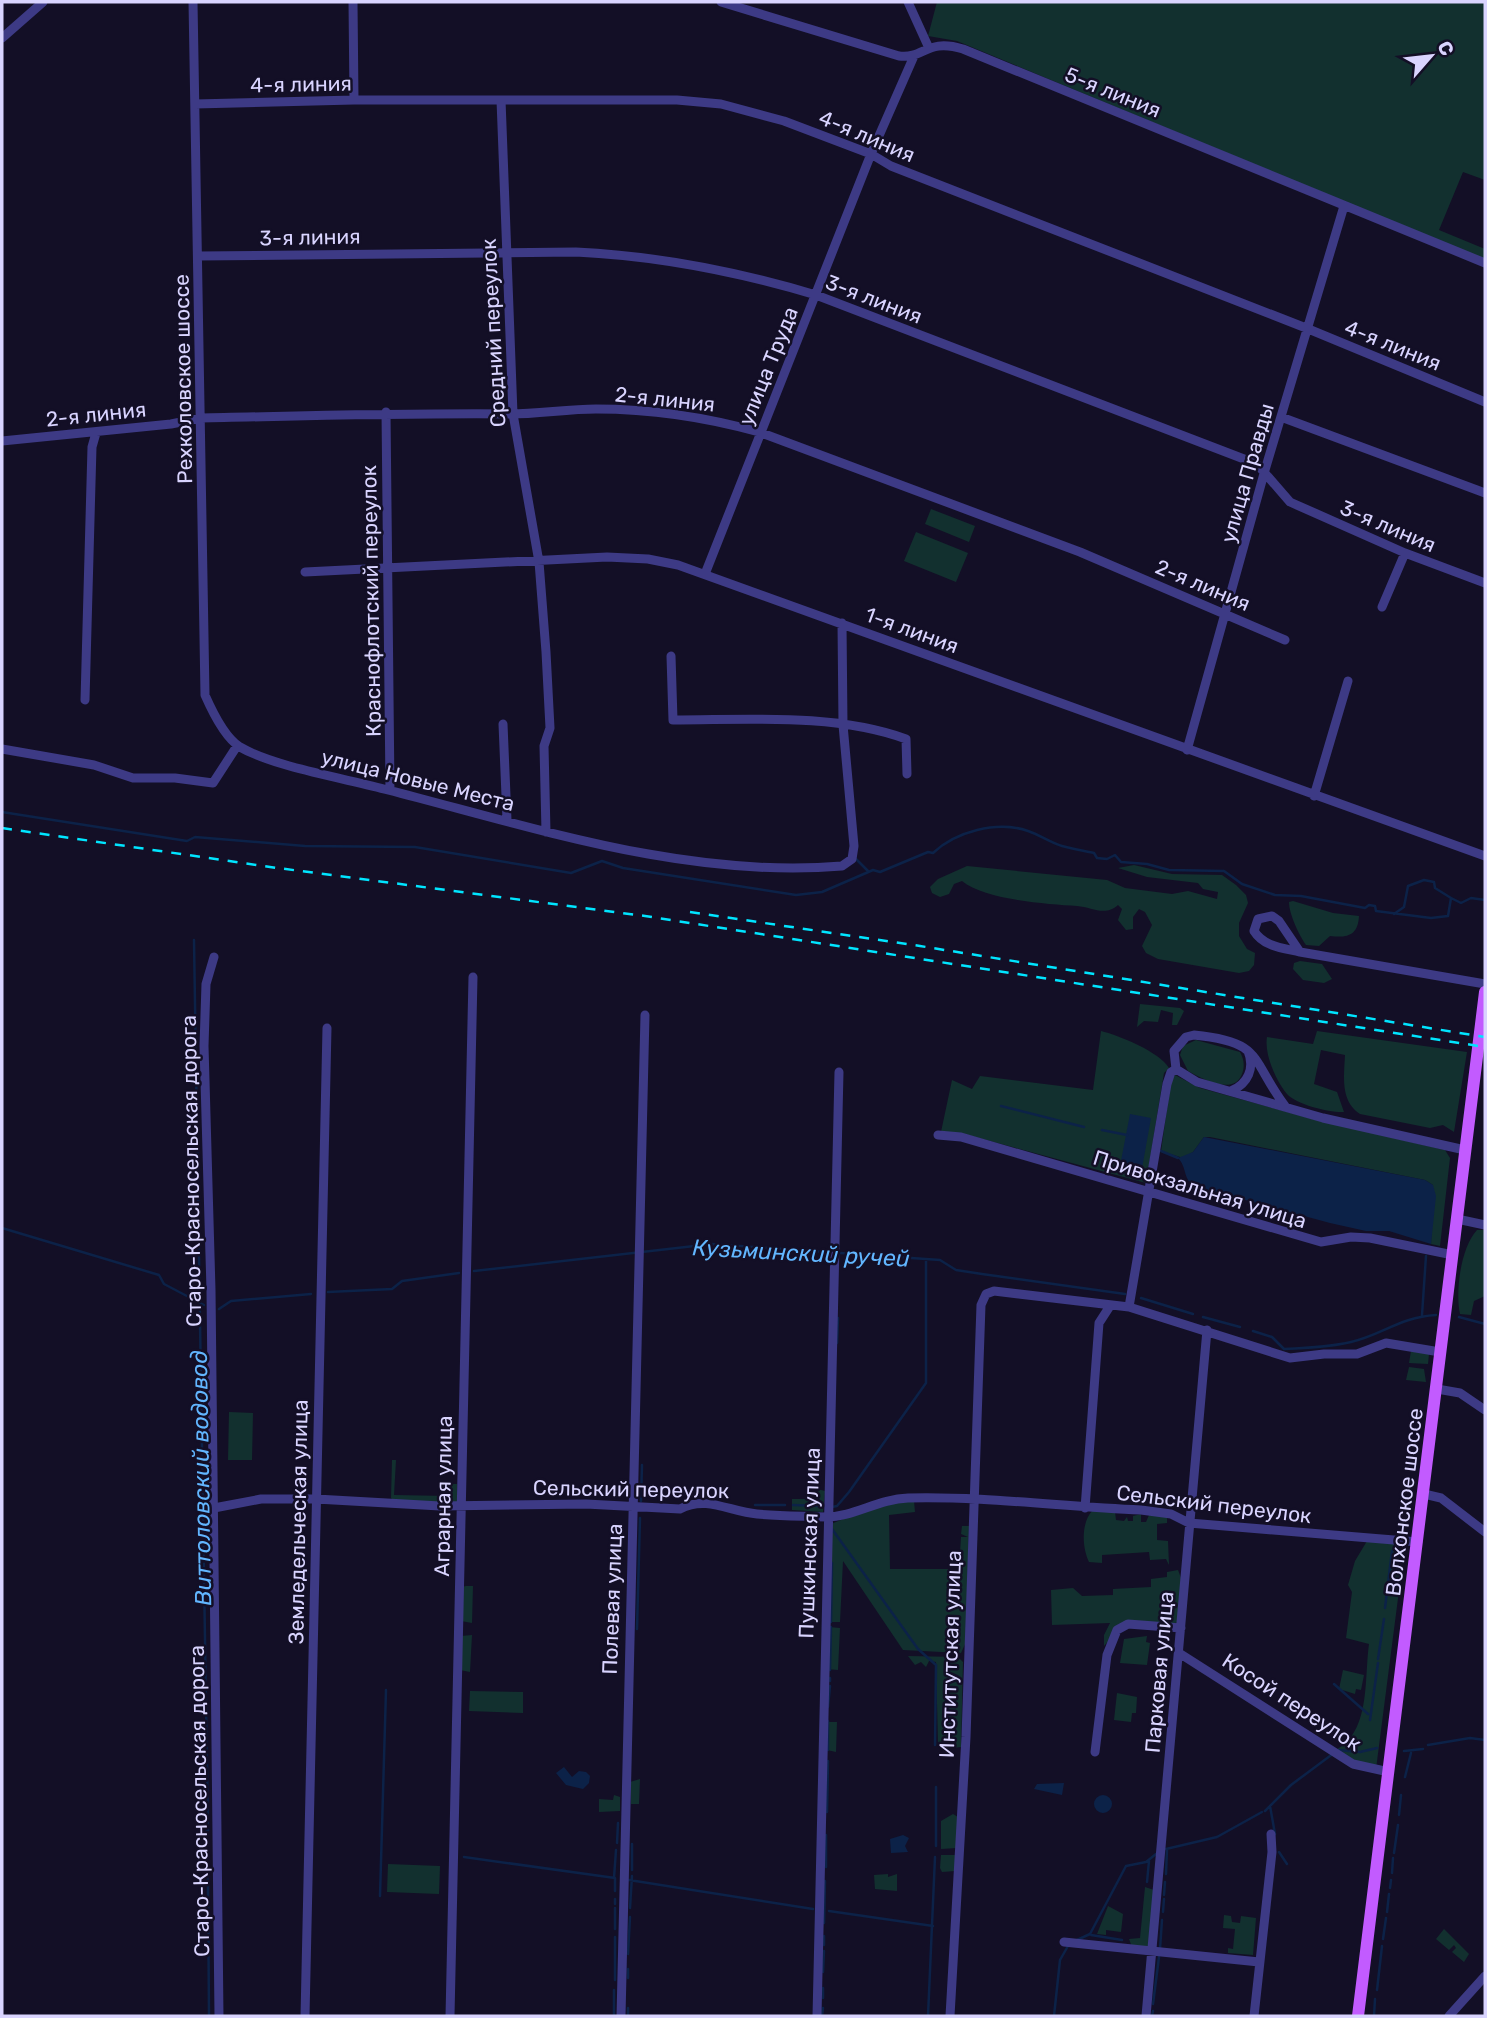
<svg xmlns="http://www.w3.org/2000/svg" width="1487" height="2018" font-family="Rubik,sans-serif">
<rect width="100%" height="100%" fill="#130f26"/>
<path fill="#12302f" d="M937 2H1485V180L1463 172 1439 230 1485 249V260L957 41 928 36Z
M931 509 975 526 969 542 925 524Z
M916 532 968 553 956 582 904 561Z
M1134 865 1172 874 1222 875 1236 885 1246 895 1248 903 1239 923V936L1247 949 1255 953 1254 965 1249 971 1239 973 1158 959 1146 953 1142 946 1152 925 1145 912 1139 909 1133 917V929L1126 930 1118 920 1122 909 1118 905C1105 917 1092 907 1077 906 1047 904 985 900 962 881L954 884 949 894 940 897 932 893 930 887 938 879 967 866 1107 880 1125 888 1172 894 1188 891 1217 899 1218 892 1203 889 1198 883 1147 877 1118 868Z
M1293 901 1333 913 1359 916C1358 936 1347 938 1330 936L1319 946 1306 945C1299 935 1289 914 1289 902Z
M1300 961 1322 964 1332 979 1324 983 1303 980 1293 969 1294 963Z
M1140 1004 1180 1008 1184 1011 1177 1025H1172L1173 1013 1161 1010 1158 1022 1144 1021 1137 1027Z
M1101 1031C1118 1035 1160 1052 1169 1068L1164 1073 1146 1183 964 1134 941 1132 952 1080 972 1089 980 1076 1093 1090Z
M1317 1031 1467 1052 1454 1132 1443 1125 1430 1128 1360 1114C1340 1101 1344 1076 1345 1055L1321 1050 1314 1084 1337 1092 1344 1112C1331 1113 1297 1105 1287 1094 1276 1081 1264 1054 1267 1037L1313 1044Z
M1196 1040 1240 1052C1244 1059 1245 1066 1242 1074 1234 1096 1202 1079 1188 1071L1180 1055 1183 1046Z
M1175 1075 1200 1088 1316 1120 1445 1150 1450 1158 1440 1246 1431 1244 1433 1185 1425 1180 1210 1137H1204L1193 1152 1183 1158 1161 1151 1171 1081Z
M1477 1230H1485V1296L1474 1301 1471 1315 1460 1314C1455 1291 1461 1247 1477 1230Z
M1411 1351 1429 1354 1428 1364 1409 1363Z
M1409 1367 1424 1369 1426 1382 1406 1380Z
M229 1412 253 1413 252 1460H228Z
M392 1460H396L394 1495 448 1496 450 1484H457V1502L396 1503 391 1498Z
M817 1489 825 1491 823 1512 792 1510V1499H816Z
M914 1501 915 1512 889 1515 890 1569H959L961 1537H968L961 1534 962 1526H969L966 1642 961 1653 903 1650 843 1561 840 1622H829L831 1524 880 1504Z
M1092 1511 1115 1512 1116 1520 1124 1521 1127 1517 1128 1521H1133V1516L1141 1514V1522H1146L1149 1515 1167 1517V1523L1157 1524V1540L1168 1541 1169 1565 1166 1559 1150 1560 1149 1552 1102 1555V1563L1089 1562C1082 1548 1081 1523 1092 1511Z
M1367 1541 1405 1544 1376 1769 1356 1764 1336 1750C1371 1731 1364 1679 1369 1644L1346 1638 1352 1592 1348 1585 1355 1561Z
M1178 1570 1181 1578 1179 1622 1171 1624 1126 1622 1104 1646V1635L1110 1623 1052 1625 1051 1590 1073 1588 1082 1596 1113 1595V1589L1151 1587V1579L1167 1577V1572Z
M466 1586H473L472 1623 461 1621 462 1587Z
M829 1627 840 1628 838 1670 827 1669Z
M472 1635 470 1672 460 1670 461 1636Z
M1147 1636 1146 1642 1150 1643 1147 1665 1120 1663 1124 1639Z
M908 1656 958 1657 963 1662 961 1747 943 1749 938 1744 936 1662 929 1661 926 1667 921 1662 915 1665Z
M1343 1670 1364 1675 1361 1690 1356 1689 1355 1694 1339 1689Z
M470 1691 523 1692V1713L469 1711Z
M1117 1693 1137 1697 1136 1713H1132L1131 1722 1114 1720Z
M828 1722H837L836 1752 827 1750Z
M640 1779 639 1804H631L630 1782Z
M614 1795 620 1797V1811L599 1812V1799L613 1800Z
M953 1814 958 1817 957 1848 941 1849V1821Z
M941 1855H956L955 1871 942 1872 940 1868Z
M388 1864 440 1866 439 1894 387 1892Z
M888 1874V1877L897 1874V1891L875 1889 874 1875Z
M1145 1887 1154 1890 1149 1944 1147 1947H1132L1129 1939 1140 1938Z
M1108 1906 1123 1914 1121 1932 1106 1930V1935L1097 1934Z
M1224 1915 1231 1916 1232 1922 1240 1923 1241 1916 1256 1918 1253 1955 1228 1953V1948L1233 1949 1235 1929 1223 1928Z
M1444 1929 1469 1954 1464 1962 1452 1952 1456 1948 1454 1945 1449 1950 1436 1939Z"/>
<path fill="#0c2248" d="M1130 1114 1151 1118 1141 1174 1123 1170 1120 1166Z
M1204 1137 1425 1180 1433 1185 1436 1196 1431 1244 1389 1231H1366L1330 1223 1194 1186C1183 1179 1187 1167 1178 1158L1193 1152Z
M564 1767 572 1777 579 1771 586 1772 590 1776 589 1783 583 1789 566 1785 556 1773Z
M1064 1783 1062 1795 1034 1789 1037 1784Z
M1094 1804a9 9 0 1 1 18 0a9 9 0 1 1-18 0Z
M903 1835 909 1838 905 1846 908 1852 891 1853 890 1839Z"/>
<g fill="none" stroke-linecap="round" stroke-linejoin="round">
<path stroke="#0c2248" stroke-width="2.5" d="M2 812 187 841 195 837 305 846 415 847 571 873 602 861 623 868 796 895 822 892 873 870 880 872 928 852 933 853C955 832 997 820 1028 831 1040 835 1051 843 1062 846 1073 849 1084 851 1094 853L1097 858 1107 859 1115 855 1121 862 1147 864 1169 870 1224 871 1242 884 1275 895 1301 896 1365 908 1369 905 1375 906 1376 911 1431 918 1448 916 1451 898 1461 903 1471 898 1485 900
M856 859 868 871
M1394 914 1404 907 1408 886 1424 880 1434 882 1435 888 1451 898
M194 940 208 1830 204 1834 208 1886 209 2016
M1001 1106 1084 1127
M1102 1130 1127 1135
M1161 1151 1178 1158
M2 1228 159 1275 164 1284 204 1305
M474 1271 712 1244 940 1260 956 1270 982 1274 1125 1294
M328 1292 392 1289 402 1281 459 1273
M1141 1298 1193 1314
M219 1309 231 1301 311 1294
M1422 1315 1426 1256
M1203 1317 1240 1327
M1459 1317 1485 1324
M1253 1331 1272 1337 1284 1349C1307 1348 1330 1347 1351 1342 1382 1335 1400 1317 1436 1315
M837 1343 838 1318
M641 1501 642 1465
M755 1505H785
M793 1505 821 1506
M832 1507 837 1506 849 1492 926 1383V1261
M832 1529 918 1649 936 1665 935 1745
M1385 1608 1392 1551
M831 1622 832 1563
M637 1629 640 1518
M1378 1659 1384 1619
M830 1670 831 1627
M830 1681V1678
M1334 1684 1368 1714
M828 1707 830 1686
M1370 1720 1378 1663
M1428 1745 1470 1738 1485 1740
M828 1750V1721
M1404 1751 1423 1749
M1405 1777 1411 1753
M1270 1806 1275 1834
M1265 1811 1291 1785 1338 1750 1360 1752 1377 1748
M827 1812 828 1761
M1399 1815 1401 1795
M617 1843 618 1823
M632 1844V1870
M936 1846V1787
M1166 1849 1217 1837 1262 1812
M1279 1852 1287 1864
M1394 1853 1398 1825
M464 1857 615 1878V1891
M826 1867V1835
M1392 1873 1393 1858
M1166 1874 1167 1849
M614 1878 616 1850
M629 1880 813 1909
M1147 1882 1149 1861
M1390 1888 1391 1880
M1164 1895 1165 1882
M380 1896 386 1690
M615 1899V1904
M615 1908V1929
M630 1908 632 1876
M829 1911 933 1926
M1163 1912 1164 1899
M1387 1912 1389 1894
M824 1923 825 1881
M1091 1935 1122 1940
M824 1936V1945
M1383 1939 1386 1918
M1077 1940 1090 1934 1126 1866 1146 1862 1156 1854
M1160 1949 1162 1920
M628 1954 630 1917
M823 1972 824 1951
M628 1978V1969
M615 1980V1937
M1377 1990 1382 1946
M823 1998V1988
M1153 2004 1159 1957
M614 2016V1990
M628 2016V2008
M822 2016 823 2008
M928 2016 935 1857
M1054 2016 1060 1960 1068 1946
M1152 2016 1153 2011
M1374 2016 1375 1999"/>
<path stroke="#3d3a85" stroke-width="9" d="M193 2 205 695C212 711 224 737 240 747 274 767 348 779 388 790 536 828 688 879 842 866L852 859 854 846 843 725 842 623
M353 2 354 100
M721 2 899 56C925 59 926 38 963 49L1485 263
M908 2 928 46
M2 38 43 2
M501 100 513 414 539 562 546 652 550 728 544 746 546 832
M195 104 354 100H677L721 104 784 121 871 154 891 166 1306 328 1485 402
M198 256 576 252C660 256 736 271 816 295L1257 464 1290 502 1405 553 1485 583
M386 412 390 790
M1281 417 1485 493
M2 441 171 424 201 418C304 416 407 413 510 414 539 414 567 409 596 409 653 409 705 417 759 432L1080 552 1285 640
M305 572 607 557 648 559 678 565 1485 856
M705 574 871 154 914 56
M1382 607 1405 553
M671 656 673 720C749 720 834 713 906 739L907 774
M85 700 92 447 96 433
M503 724 507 820
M2 749 94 765 133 778H175L213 783 237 746
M1187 750 1265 470 1344 206
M1314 796 1348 681
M1300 952 1279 921 1272 916 1258 919 1254 931C1264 947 1283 948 1300 952L1485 984
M214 957 206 984 204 1046 211 1290 219 2016
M1231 1091C1248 1084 1255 1068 1248 1051
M1285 1106C1250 1059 1264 1042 1194 1035L1186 1037 1174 1051 1176 1069 1197 1082 1323 1118 1465 1150
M938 1135 961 1137 1321 1242 1351 1237 1370 1238 1453 1255
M1457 1219 1485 1225
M1129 1307 1167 1084 1171 1072 1176 1069
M1437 1389 1460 1393 1485 1410
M1424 1494 1441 1498 1485 1532
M214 1508 261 1499H316L440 1506 586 1504 680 1509C707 1495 730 1512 757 1514 780 1516 803 1516 826 1517 854 1517 878 1499 908 1498 985 1496 1064 1507 1141 1510L1171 1514 1189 1523 1418 1542
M1085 1508 1099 1323 1110 1306
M1179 1653 1353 1764 1389 1772
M1095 1752 1107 1655 1117 1630 1128 1624 1181 1628
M1064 1942 1259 1962
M305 2016 327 1028
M450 2016 473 977
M621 2016 645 1015
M817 2016 839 1072
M950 2016 966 1737 981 1305 986 1294 994 1291 1129 1307 1290 1358 1324 1354H1357L1386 1343 1440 1352
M1146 2016 1207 1330
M1254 2016 1272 1852 1271 1834
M1449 2016 1485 1976"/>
<path stroke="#c25bff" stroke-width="12" d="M1358 2016 1485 992"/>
<path stroke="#00e5ff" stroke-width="2.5" stroke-dasharray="10 9" stroke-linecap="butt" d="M2 828 270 867 645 916 1485 1047
M690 912 920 946 1485 1037"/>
</g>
<g text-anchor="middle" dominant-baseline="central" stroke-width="5" stroke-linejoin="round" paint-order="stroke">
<g font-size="21" fill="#d9d4ff" stroke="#130f26">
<text transform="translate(301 84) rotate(-1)">4-я линия</text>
<text transform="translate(1113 92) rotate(22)">5-я линия</text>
<text transform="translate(867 136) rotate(23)">4-я линия</text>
<text transform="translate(310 237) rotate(-1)">3-я линия</text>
<text transform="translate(874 299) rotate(21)">3-я линия</text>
<text transform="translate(493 333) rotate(-93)">Средний переулок</text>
<text transform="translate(1393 345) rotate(22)">4-я линия</text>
<text transform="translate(768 366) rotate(-68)">улица Труда</text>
<text transform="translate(183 379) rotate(-91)">Рехколовское шоссе</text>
<text transform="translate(665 399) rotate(6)">2-я линия</text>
<text transform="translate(96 414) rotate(-6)">2-я линия</text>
<text transform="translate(1247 473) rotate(-74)">улица Правды</text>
<text transform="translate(1388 526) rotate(23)">3-я линия</text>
<text transform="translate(1203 585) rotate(23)">2-я линия</text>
<text transform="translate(371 601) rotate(-91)">Краснофлотский переулок</text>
<text transform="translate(912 630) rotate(20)">1-я линия</text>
<text transform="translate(418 780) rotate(14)">улица Новые Места</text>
<text transform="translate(191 1171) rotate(-91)">Старо-Красносельская дорога</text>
<text transform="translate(1200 1189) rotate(17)">Привокзальная улица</text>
<text transform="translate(631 1489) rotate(1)">Сельский переулок</text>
<text transform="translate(443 1496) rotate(-89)">Аграрная улица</text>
<text transform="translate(1404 1502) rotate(-83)">Волхонское шоссе</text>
<text transform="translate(1214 1504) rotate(7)">Сельский переулок</text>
<text transform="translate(298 1522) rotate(-89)">Земледельческая улица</text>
<text transform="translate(809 1543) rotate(-88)">Пушкинская улица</text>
<text transform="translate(612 1599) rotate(-88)">Полевая улица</text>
<text transform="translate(950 1654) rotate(-88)">Институтская улица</text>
<text transform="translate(1159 1672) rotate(-85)">Парковая улица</text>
<text transform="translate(1292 1702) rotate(33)">Косой переулок</text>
<text transform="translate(199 1801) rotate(-91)">Старо-Красносельская дорога</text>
</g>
<g font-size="23" font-style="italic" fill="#62b6ff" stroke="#130f26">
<text transform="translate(801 1253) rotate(3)">Кузьминский ручей</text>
<text transform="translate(201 1478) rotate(-91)">Виттоловский водовод</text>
</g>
</g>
<rect width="1487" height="2018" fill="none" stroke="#d9d4ff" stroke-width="7"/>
<g transform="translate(1431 56) rotate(62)" stroke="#130f26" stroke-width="5" paint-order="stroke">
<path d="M0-5L12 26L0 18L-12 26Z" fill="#d9d4ff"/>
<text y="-10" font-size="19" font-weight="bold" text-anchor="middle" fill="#d9d4ff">С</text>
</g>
</svg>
